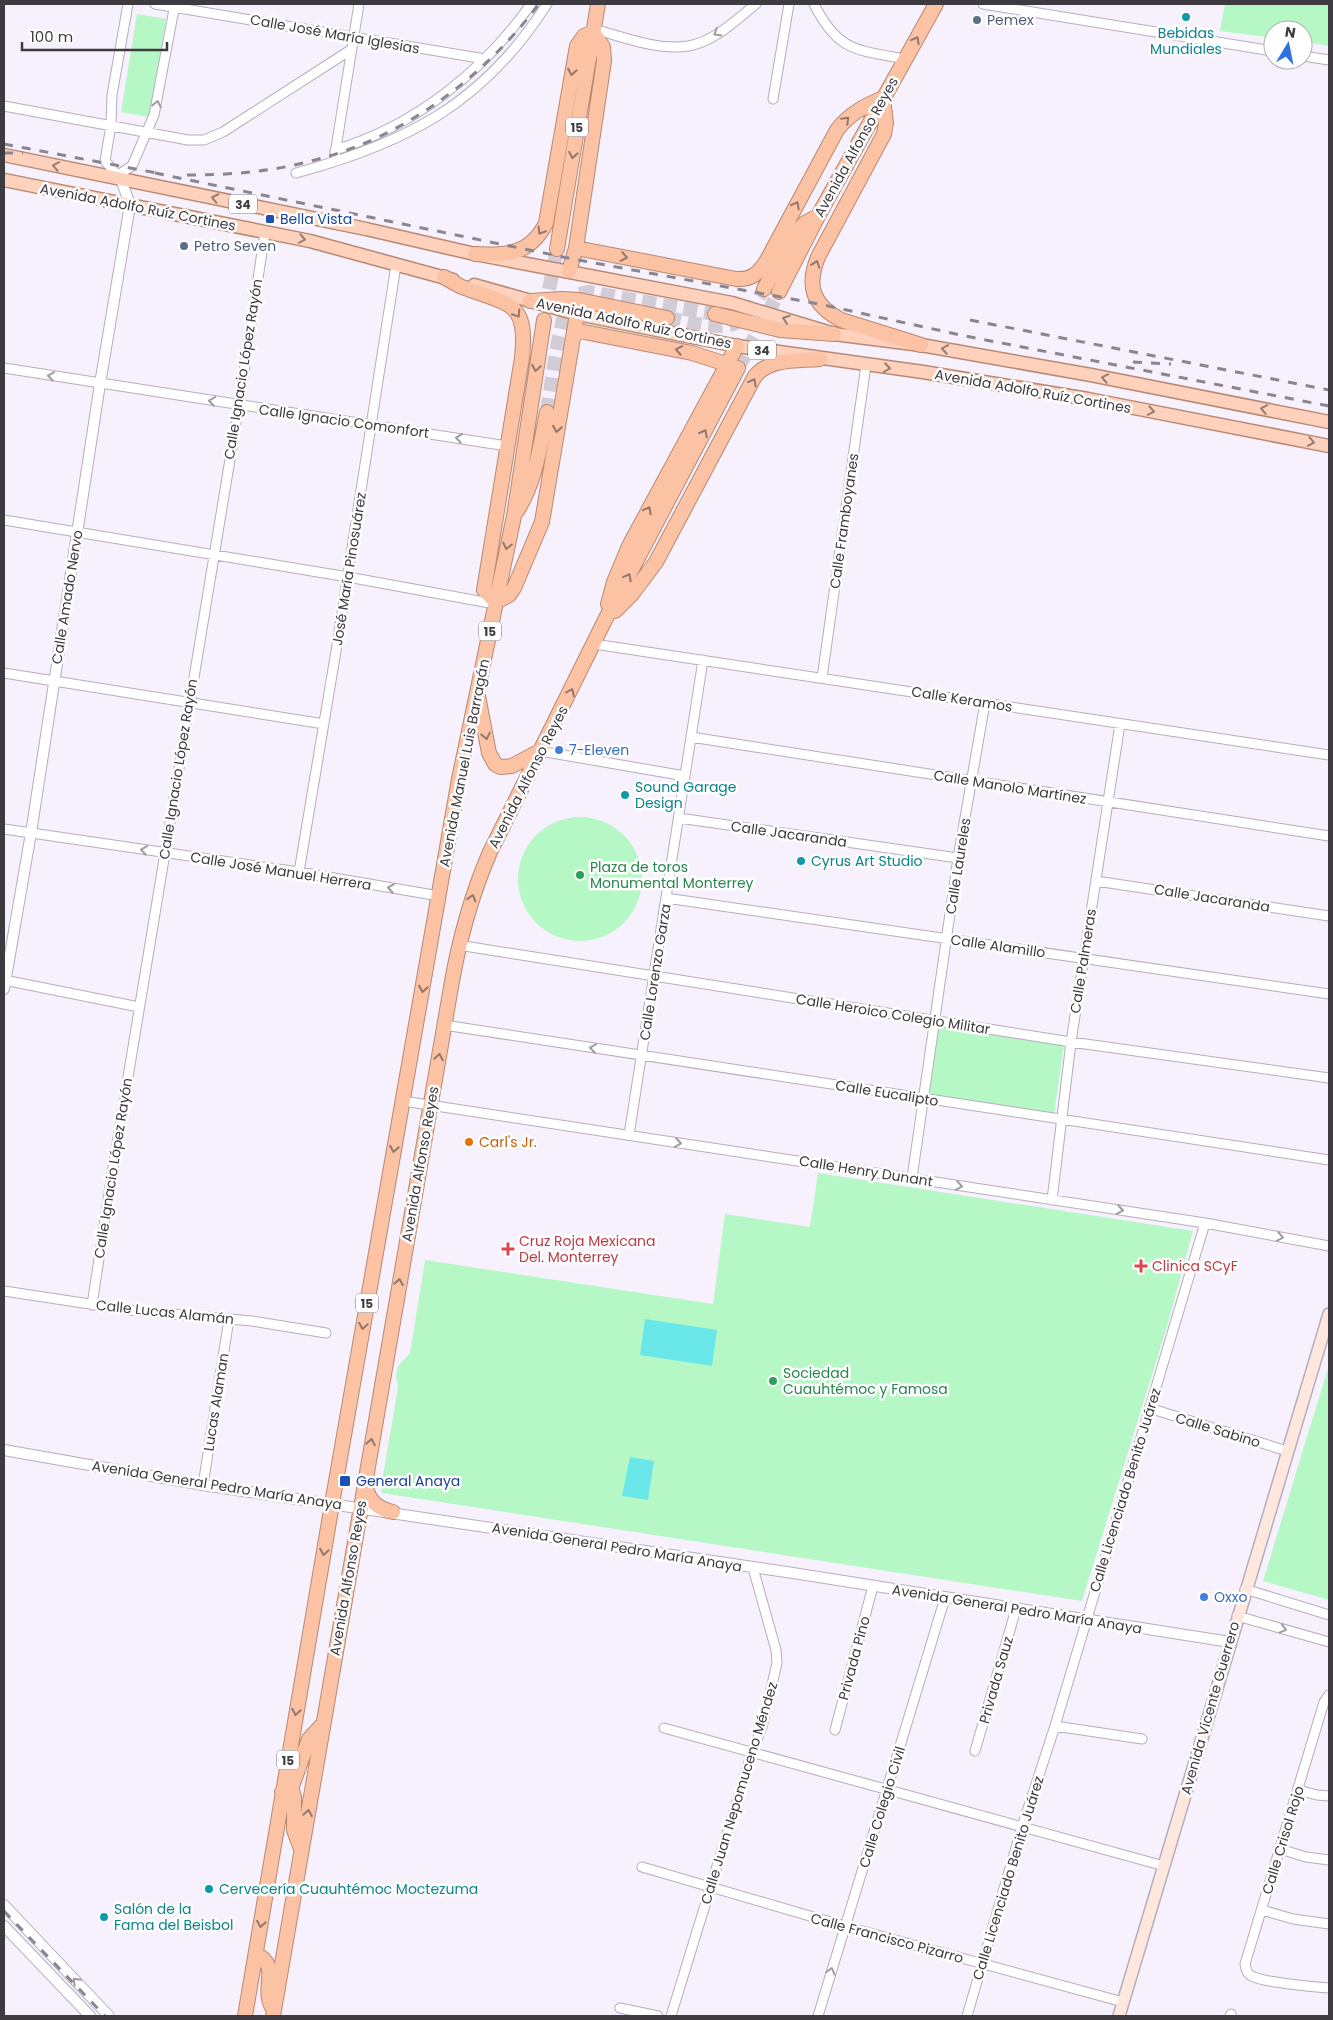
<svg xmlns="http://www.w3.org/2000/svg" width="1333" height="2020" font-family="Poppins,sans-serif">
<rect width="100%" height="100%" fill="#f7f0fd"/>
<path fill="#b5f8c6" d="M1225 4H1329V46L1303 42V30H1273V38L1220 31Z
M137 14 166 19 149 117 121 112Z
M518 879a62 62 0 1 1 124 0a62 62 0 1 1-124 0Z
M938 1024 1064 1045 1054 1115 927 1096Z
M818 1173 1193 1231 1168 1323 1082 1601 382 1493 381 1488 398 1387 396 1375 398 1366 410 1353 425 1260 713 1304 725 1214 810 1227Z
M1329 1365V1600L1263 1581Z"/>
<path fill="#6ae8e9" d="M645 1319 717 1330 712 1366 640 1355Z
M630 1457 654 1461 648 1500 622 1496Z"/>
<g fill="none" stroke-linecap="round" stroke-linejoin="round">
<path stroke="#d2ccd7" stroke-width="14" stroke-dasharray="14 7" stroke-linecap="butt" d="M545 310 557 249
M667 318C690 322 725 334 744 318 753 310 758 298 764 289
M738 368 779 292
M547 412C551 389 559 316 571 300 576 295 582 293 589 292L715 314"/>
<g stroke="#b6adbd" stroke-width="11">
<path id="minor" d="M155 4 485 59
M814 4C838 52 857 50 905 59
M983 4 1273 51
M594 29C623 37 658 51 688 46 714 42 736 20 756 4
M1303 56 1329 60
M773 99 789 4
M4 106 188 140H204L223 132 352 49
M335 150C415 126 484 71 531 4
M335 154 359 4
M296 173C407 143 484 103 547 4
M118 175 132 166 154 115 175 4
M120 178 105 161 111 125 112 95 128 4
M4 368 507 446
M4 520 348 577 495 604
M594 644 1329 755
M4 673 324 724
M822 678 866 365
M691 737 1329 836
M540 751 685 776
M679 818 958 858
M4 829 299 872 439 896
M299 872 336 651 396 265
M1096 881 1329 916
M666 898 1329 994
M458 945 1071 1042 1329 1078
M4 980 139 1007
M444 1025 1329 1160
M403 1101 1205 1223 1329 1246
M629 1135 703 660
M912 1178 958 858 985 703
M1052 1200 1071 1042 1120 724
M4 1291 129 1310 252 1321 326 1333
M92 1305 111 1180 239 405 265 232
M1149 1408 1287 1451
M203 1485 229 1319
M1245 1589 1329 1615
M1237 1616 1329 1642
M1329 1695 1324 1702 1245 1964C1246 1968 1246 1972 1250 1975 1258 1982 1315 1987 1329 1988
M1055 1726 1142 1739
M664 1728 1164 1866
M835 1730 873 1586
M975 1751 1016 1609
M1298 1790 1317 1795 1329 1796
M1280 1849 1306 1857 1329 1860
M642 1867 844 1926 1123 2002
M1262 1910 1293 1919 1329 1924
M620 2008 658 2016
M671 2016 752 1752 762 1727 777 1663 776 1650 753 1568
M818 2016 945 1598
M967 2016 1022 1827 1055 1726 1205 1223
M1230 2016 1231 2014"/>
</g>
<g stroke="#b6adbd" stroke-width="12">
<path id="tertiary" d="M4 989 31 833 100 384 130 205 121 179
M4 1450 203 1485 793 1573 1230 1642
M4 1905 109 2016
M4 1926 90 2016"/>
</g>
<g stroke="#b6adbd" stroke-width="14">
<path id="secondary" d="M1119 2016 1329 1314"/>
</g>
<g stroke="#b88972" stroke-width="15">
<path id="primary" d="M4 155 366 229 475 254 732 303 834 334 921 345 1091 375 1329 422
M4 180 310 241 453 280
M474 285 577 314 737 346 923 372 1088 399 1329 446"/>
</g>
<g stroke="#b88972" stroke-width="16">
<path id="trunk" d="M883 98 886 123 884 134 818 257C806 287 813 305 841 320L921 345
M576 248 736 279C751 280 758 274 766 262L837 130C850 113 865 106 883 98
M557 249 598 4
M475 254C506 256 531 254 546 223L577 46 584 36 593 32 603 47 604 61 576 248 569 271
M444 277C451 281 458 286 465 288 510 305 528 301 522 358L484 590 496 602 509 595 514 588 542 522 577 314
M764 289 798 230 805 223 818 216
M779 292 818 216 936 4
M530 301 562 299 579 300 667 318
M715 314 780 330 834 334
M574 330 692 353 726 364
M517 511C536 481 540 446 547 412
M608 604 614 582 629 546 737 346
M615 611 632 594 656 562 755 376C770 358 798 361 820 359
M478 696 489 753 495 764 500 767 512 766 540 751
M365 1483C367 1499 377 1509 393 1512
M289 1780 294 1797V1830L301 1849
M282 1792 292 1786 309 1739 323 1724
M256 1954C281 1966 261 1987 272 2007
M245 2016 332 1504 459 779 514 516 544 320
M273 2016 451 987C459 940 471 896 490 852L605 620 738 368"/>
</g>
<use href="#minor" stroke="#fff" stroke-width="9"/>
<use href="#tertiary" stroke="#fff" stroke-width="10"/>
<use href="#secondary" stroke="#fee8dd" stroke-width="11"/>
<use href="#primary" stroke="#fdd1bb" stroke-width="12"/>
<use href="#trunk" stroke="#fcc2a4" stroke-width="14"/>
<path stroke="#8a858e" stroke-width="3" stroke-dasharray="9 9" stroke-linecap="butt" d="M4 144 162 174
M4 153H23
M155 173 573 259 819 304 965 336 1329 406
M187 175C229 175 270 172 311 161 402 139 483 78 539 4
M970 320 1329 390
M1133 362 1171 364
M4 1911 105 2016"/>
</g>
<defs><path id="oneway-chevron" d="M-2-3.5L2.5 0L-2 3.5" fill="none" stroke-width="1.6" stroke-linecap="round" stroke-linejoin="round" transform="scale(1.25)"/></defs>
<g stroke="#9e9ca0">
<use href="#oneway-chevron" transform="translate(717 33) rotate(149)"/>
<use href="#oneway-chevron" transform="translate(157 104) rotate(-78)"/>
<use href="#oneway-chevron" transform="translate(51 376) rotate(-171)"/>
<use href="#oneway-chevron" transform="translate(212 401) rotate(-171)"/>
<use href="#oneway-chevron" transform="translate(459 438) rotate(-171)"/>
<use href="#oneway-chevron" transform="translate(144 850) rotate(-171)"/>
<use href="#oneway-chevron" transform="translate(391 888) rotate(-170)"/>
<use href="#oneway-chevron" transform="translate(593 1048) rotate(-171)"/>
<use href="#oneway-chevron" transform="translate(678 1143) rotate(9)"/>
<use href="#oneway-chevron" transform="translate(959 1186) rotate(9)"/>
<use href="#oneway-chevron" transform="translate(1120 1210) rotate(9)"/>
<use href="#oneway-chevron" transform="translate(1280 1237) rotate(11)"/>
<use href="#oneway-chevron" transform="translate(1283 1629) rotate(15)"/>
<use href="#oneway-chevron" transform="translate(831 1971) rotate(-74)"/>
<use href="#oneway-chevron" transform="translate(76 1981) rotate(-134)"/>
</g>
<g stroke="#93776d">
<use href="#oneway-chevron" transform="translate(916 40) rotate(-61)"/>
<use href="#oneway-chevron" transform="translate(572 72) rotate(100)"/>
<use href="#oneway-chevron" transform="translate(846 120) rotate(-45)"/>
<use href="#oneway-chevron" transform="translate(573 155) rotate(100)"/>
<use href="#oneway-chevron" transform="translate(796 205) rotate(-62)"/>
<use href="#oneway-chevron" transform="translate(541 231) rotate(122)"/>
<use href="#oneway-chevron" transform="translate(624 257) rotate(11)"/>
<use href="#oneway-chevron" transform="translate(816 264) rotate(-71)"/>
<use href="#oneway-chevron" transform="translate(517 314) rotate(57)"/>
<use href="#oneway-chevron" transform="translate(679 350) rotate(-169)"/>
<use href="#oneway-chevron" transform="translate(536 368) rotate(99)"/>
<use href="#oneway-chevron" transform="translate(753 382) rotate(-61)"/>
<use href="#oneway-chevron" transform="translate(557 429) rotate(99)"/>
<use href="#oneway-chevron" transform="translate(704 433) rotate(-62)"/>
<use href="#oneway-chevron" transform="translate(648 510) rotate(-62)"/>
<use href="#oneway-chevron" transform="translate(507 546) rotate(102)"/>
<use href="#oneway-chevron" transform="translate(628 577) rotate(-62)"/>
<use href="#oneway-chevron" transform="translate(571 692) rotate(-64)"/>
<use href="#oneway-chevron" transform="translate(486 736) rotate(79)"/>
<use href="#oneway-chevron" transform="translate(472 898) rotate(-73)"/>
<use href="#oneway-chevron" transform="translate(423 989) rotate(100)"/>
<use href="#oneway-chevron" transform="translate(439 1057) rotate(-80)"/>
<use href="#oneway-chevron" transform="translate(394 1149) rotate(100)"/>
<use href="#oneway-chevron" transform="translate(399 1282) rotate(-80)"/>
<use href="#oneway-chevron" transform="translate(363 1326) rotate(100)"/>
<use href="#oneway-chevron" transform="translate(371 1442) rotate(-80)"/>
<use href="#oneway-chevron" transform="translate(324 1552) rotate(100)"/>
<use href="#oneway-chevron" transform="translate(296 1712) rotate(100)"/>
<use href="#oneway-chevron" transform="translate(308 1813) rotate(-80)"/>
<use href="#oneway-chevron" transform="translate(261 1924) rotate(99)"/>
</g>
<g stroke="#937e77">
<use href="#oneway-chevron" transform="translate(56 166) rotate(-169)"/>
<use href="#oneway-chevron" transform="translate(215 198) rotate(-168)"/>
<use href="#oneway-chevron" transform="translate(302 239) rotate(11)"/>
<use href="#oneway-chevron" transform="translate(786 319) rotate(-162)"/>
<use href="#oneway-chevron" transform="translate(945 349) rotate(-170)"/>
<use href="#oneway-chevron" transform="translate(887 368) rotate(8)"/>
<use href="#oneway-chevron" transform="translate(1105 378) rotate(-169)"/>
<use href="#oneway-chevron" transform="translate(1264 409) rotate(-169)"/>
<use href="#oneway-chevron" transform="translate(1151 411) rotate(11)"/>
<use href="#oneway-chevron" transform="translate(1311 442) rotate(11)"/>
</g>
<g fill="#0f9aa8" stroke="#fff" stroke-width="2">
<circle cx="1186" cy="17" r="5"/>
<circle cx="625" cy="795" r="5"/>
<circle cx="801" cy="861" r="5"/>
<circle cx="209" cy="1889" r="5"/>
<circle cx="104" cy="1917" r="5"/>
</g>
<g fill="#5c6f8a" stroke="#fff" stroke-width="2">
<circle cx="977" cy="20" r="5"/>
<circle cx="184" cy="246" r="5"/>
</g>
<g fill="#1a4fb4" stroke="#fff" stroke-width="2">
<rect x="265" y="214" width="10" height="10" rx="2.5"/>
<rect x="339" y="1475" width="12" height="12" rx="2.5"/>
</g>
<g fill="#3f7fe0" stroke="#fff" stroke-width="2">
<circle cx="559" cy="750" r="5"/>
<circle cx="1204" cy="1597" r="5"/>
</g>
<g fill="#2e9e5b" stroke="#fff" stroke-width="2">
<circle cx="580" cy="875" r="5"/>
<circle cx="773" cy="1381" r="5"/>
</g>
<circle fill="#e8710a" stroke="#fff" stroke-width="2" cx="469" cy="1142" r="5"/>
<g fill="#e0444e" stroke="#fff" stroke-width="2">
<path d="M505.5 1241.5h5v5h5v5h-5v5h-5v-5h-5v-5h5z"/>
<path d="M1138.5 1258.5h5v5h5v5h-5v5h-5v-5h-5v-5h5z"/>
</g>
<g text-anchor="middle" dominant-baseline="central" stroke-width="5" stroke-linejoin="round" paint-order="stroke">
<g fill="#fff" stroke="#777579" stroke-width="1">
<rect x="566" y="117.5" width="22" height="19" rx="4"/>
<rect x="229" y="194.5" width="28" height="19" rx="4"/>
<rect x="748" y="340.5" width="28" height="19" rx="4"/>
<rect x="479" y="621.5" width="22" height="19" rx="4"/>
<rect x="356" y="1293.5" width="22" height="19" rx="4"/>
<rect x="277" y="1750.5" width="22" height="19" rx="4"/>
</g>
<g font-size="12" font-weight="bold" fill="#3d3a40">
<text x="577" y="127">15</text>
<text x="243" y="204">34</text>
<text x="762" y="350">34</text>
<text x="490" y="631">15</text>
<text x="367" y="1303">15</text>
<text x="288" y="1760">15</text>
</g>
<g font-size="14" fill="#4e5e75" stroke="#fff" text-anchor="start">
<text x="987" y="20">Pemex</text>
<text x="194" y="246">Petro Seven</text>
</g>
<g font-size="14" fill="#0d838f" stroke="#fff" text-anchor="start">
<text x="1186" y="33" text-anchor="middle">Bebidas<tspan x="1186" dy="16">Mundiales</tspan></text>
<text x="635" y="787">Sound Garage<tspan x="635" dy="16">Design</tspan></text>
<text x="811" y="861">Cyrus Art Studio</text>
<text x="219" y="1889">Cervecería Cuauhtémoc Moctezuma</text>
<text x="114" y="1909">Salón de la<tspan x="114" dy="16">Fama del Beisbol</tspan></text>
</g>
<g font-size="14" fill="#3d3a40" stroke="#fff">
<text transform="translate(335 34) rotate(10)">Calle José María Iglesias</text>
<text transform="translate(856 147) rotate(-61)">Avenida Alfonso Reyes</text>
<text transform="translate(138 207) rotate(11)">Avenida Adolfo Ruíz Cortines</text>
<text transform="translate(634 323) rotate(12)">Avenida Adolfo Ruíz Cortines</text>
<text transform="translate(243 369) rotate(-81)">Calle Ignacio López Rayón</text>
<text transform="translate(1033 391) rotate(10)">Avenida Adolfo Ruíz Cortines</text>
<text transform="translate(344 421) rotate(8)">Calle Ignacio Comonfort</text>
<text transform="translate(844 521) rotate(-82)">Calle Framboyanes</text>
<text transform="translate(349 569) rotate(-81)">José María Pinosuárez</text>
<text transform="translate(67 597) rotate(-81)">Calle Amado Nervo</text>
<text transform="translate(962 699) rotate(9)">Calle Keramos</text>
<text transform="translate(464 763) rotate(-79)">Avenida Manuel Luis Barragán</text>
<text transform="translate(178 769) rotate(-81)">Calle Ignacio López Rayón</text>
<text transform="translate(528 777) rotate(-63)">Avenida Alfonso Reyes</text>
<text transform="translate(1010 787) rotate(9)">Calle Manolo Martínez</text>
<text transform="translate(789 834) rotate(8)">Calle Jacaranda</text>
<text transform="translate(958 866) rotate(-81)">Calle Laureles</text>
<text transform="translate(281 871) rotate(9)">Calle José Manuel Herrera</text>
<text transform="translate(1212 898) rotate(9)">Calle Jacaranda</text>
<text transform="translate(998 946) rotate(8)">Calle Alamillo</text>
<text transform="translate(1083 961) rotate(-81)">Calle Palmeras</text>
<text transform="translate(655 972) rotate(-81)">Calle Lorenzo Garza</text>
<text transform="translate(893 1014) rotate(9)">Calle Heroico Colegio Militar</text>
<text transform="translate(887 1093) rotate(9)">Calle Eucalipto</text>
<text transform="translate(420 1164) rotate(-80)">Avenida Alfonso Reyes</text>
<text transform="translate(113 1168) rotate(-81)">Calle Ignacio López Rayón</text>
<text transform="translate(866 1171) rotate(9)">Calle Henry Dunant</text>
<text transform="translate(165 1312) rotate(6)">Calle Lucas Alamán</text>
<text transform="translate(216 1402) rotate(-81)">Lucas Alaman</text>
<text transform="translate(1218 1430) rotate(17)">Calle Sabino</text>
<text transform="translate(217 1485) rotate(9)">Avenida General Pedro María Anaya</text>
<text transform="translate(1125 1490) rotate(-73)">Calle Licenciado Benito Juárez</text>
<text transform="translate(617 1547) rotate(9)">Avenida General Pedro María Anaya</text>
<text transform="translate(348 1578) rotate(-80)">Avenida Alfonso Reyes</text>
<text transform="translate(1017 1609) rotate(9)">Avenida General Pedro María Anaya</text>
<text transform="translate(854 1658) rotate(-75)">Privada Pino</text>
<text transform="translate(996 1680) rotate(-74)">Privada Sauz</text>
<text transform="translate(1210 1708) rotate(-74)">Avenida Vicente Guerrero</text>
<text transform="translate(739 1793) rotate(-73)">Calle Juan Nepomuceno Méndez</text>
<text transform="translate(882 1807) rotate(-73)">Calle Colegio Civil</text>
<text transform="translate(1283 1840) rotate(-73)">Calle Crisol Rojo</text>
<text transform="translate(1008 1878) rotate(-73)">Calle Licenciado Benito Juárez</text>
<text transform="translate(887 1938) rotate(15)">Calle Francisco Pizarro</text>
</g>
<g font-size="14" fill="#164399" stroke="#fff" text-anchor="start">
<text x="280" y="219">Bella Vista</text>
<text x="356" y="1481">General Anaya</text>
</g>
<g font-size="14" fill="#366cbe" stroke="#fff" text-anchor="start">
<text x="569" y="750">7-Eleven</text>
<text x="1214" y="1597">Oxxo</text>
</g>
<g font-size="14" fill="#27864d" stroke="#fff" text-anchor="start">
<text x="590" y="867">Plaza de toros<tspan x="590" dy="16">Monumental Monterrey</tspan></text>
<text x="783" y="1373">Sociedad<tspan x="783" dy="16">Cuauhtémoc y Famosa</tspan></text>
</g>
<g font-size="14" fill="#c56008" stroke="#fff" text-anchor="start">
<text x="479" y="1142">Carl's Jr.</text>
</g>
<g font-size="14" fill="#be3a42" stroke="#fff" text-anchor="start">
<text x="519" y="1241">Cruz Roja Mexicana<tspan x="519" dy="16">Del. Monterrey</tspan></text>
<text x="1152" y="1266">Clinica SCyF</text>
</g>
</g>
<rect width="1333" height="2020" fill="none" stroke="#3d3a40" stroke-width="10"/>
<g transform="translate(1288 45) rotate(10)"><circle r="24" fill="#ffffff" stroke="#b1b0b3"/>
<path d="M0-4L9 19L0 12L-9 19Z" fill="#2c73df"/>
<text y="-8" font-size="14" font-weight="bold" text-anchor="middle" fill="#3d3a40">N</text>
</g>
<path d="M22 42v8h145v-8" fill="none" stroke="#3d3a40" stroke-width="2.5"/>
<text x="30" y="42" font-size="15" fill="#3d3a40" stroke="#ffffff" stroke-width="4" paint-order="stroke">100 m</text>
</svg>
